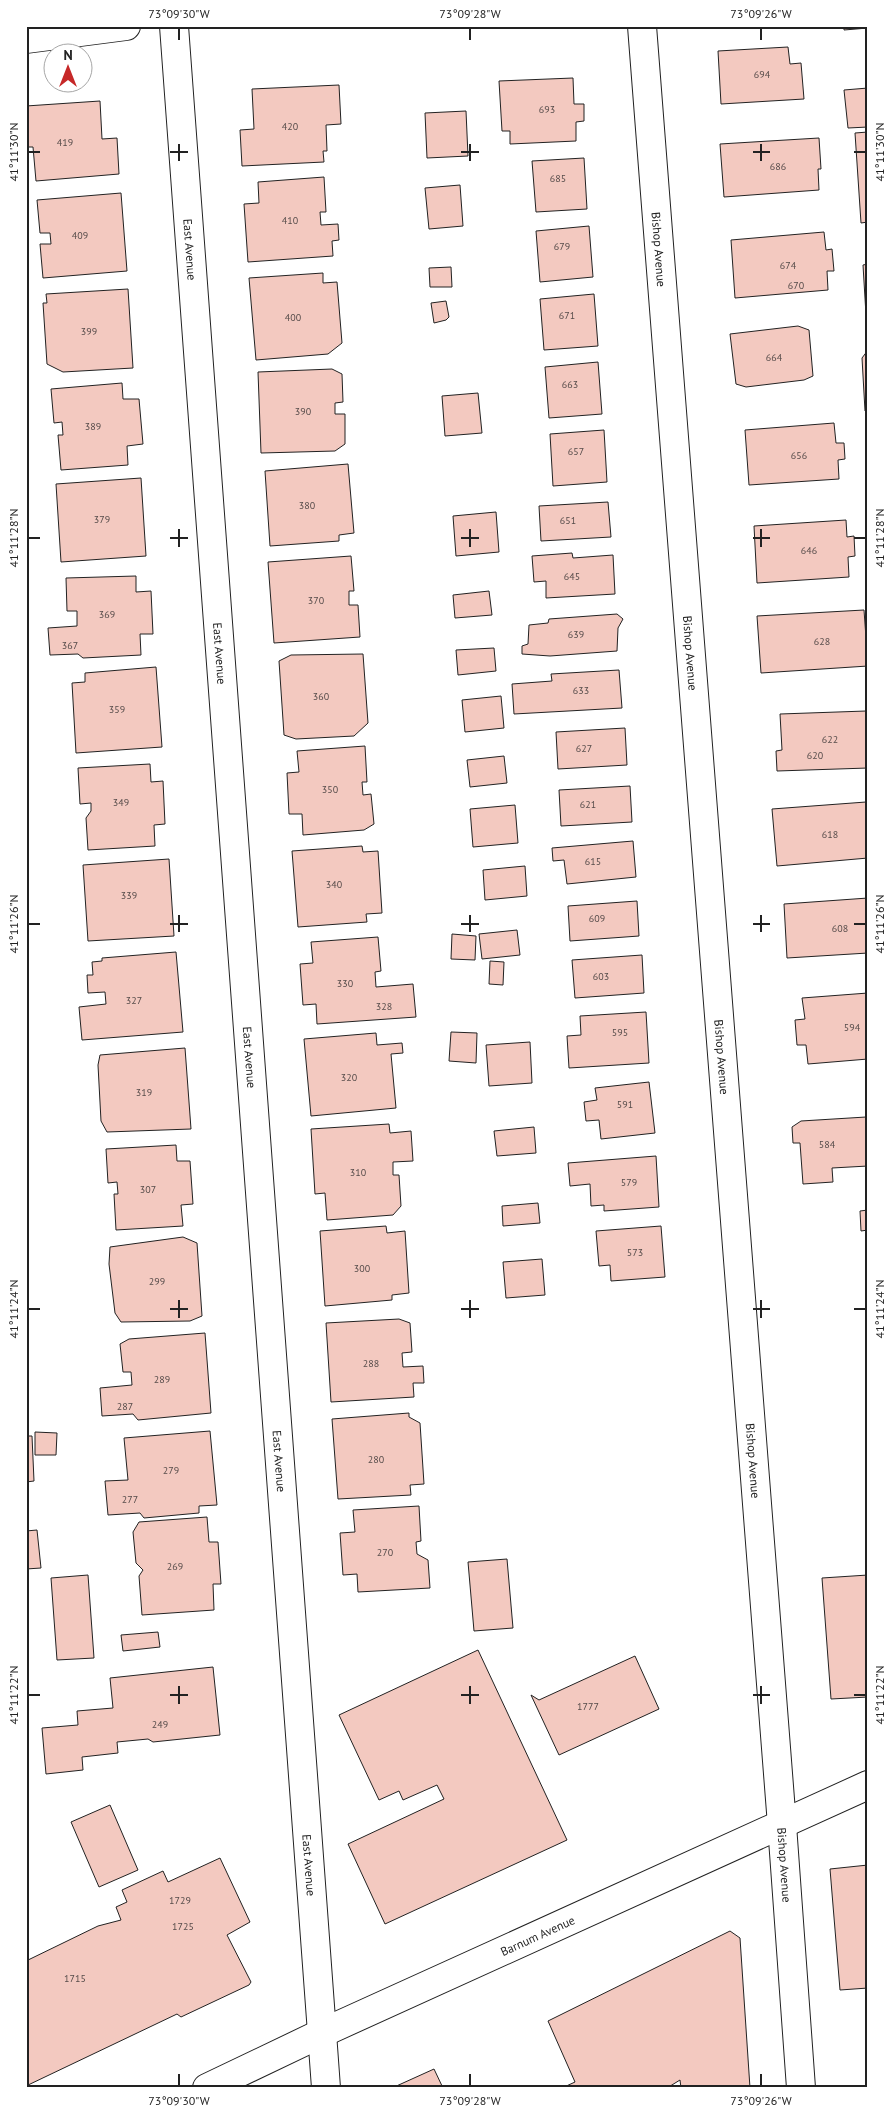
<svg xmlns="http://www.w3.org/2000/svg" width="894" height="2114" font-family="'PT Sans',sans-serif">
<rect width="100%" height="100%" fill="#fff"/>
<path fill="#f3c9c0" stroke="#222" d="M844 26H868V28L844 30Z
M788 47 790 64 801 63 804 99 721 104 718 51Z
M573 78 574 104H584V121L576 122V141L510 144V131H502L499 81Z
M339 85 341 124 326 125 327 151H323L324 162 242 166 240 130 254 129 252 89Z
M868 88V127L848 128 844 90Z
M100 101 102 139 117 138 119 174 36 181 33 147H26V106Z
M466 111 468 156 427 158 425 113Z
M868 132V222L861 223 855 133Z
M819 138 821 169H818L819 190 724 197 720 144Z
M584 158 587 209 536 212 532 161Z
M324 177 326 212H320L321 225 338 224 339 240 332 241 333 256 248 262 244 204 259 203 258 182Z
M460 185 463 226 429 229 425 188Z
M121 193 127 271 43 278 40 244H51L50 233H40L37 200Z
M589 226 593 277 540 282 536 231Z
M824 232 826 250 832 249 834 271H827L828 290 735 298 731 240Z
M868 264V315H866L863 265Z
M451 267 452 287H430L429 268Z
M323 273V283L337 282 342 343 328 354 256 360 249 278Z
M128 289 133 368 63 372 47 364 43 303H47L46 294Z
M594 294 598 346 544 350 540 299Z
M446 301 449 317 446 320 434 323 431 303Z
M798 326 809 330 813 376 804 380 746 387 736 384 730 334Z
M868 350V411H865L862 358Z
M598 362 602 414 549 418 545 367Z
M332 369 342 374 343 402 335 403V414H345V444L335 451 261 453 258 372Z
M122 383 123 399H139L143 444 127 446 128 465 61 470 58 435H63L62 422 54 423 51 389Z
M478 393 482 433 445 436 442 396Z
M834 423 836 443H844L845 459 838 460 839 479 749 485 745 430Z
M604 430 607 482 553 486 550 434Z
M348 464 354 533 339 535V541L270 546 265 471Z
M141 478 146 556 61 562 56 484Z
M608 502 611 537 541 541 539 506Z
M496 512 499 552 456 556 453 516Z
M846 520 847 537 854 536 855 556 848 557 849 577 757 583 754 526Z
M572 553 573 558 613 555 615 594 546 598V581L534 582 532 556Z
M351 556 354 591H349V605H358L360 637 274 643 268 562Z
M136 576V592L151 591 153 634H140L141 655 83 658 78 654 50 655 48 628 77 626V611H67L66 578Z
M489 591 492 615 455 618 453 595Z
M864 610 868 666 761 673 757 616Z
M617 614 623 619 618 628 617 651 550 656 522 654V646L528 644 529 625 548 623 549 619Z
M494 648 496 671 458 675 456 650Z
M363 654 368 723 354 736 296 739 284 735 279 661 291 655Z
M156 667 162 747 76 753 72 683 85 682V673Z
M619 670 622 708 514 714 512 684 552 681 551 674Z
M501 696 504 728 465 732 462 700Z
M866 711 868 768 777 771 776 751 782 750 780 714Z
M625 728 627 765 558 769 556 732Z
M365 746 367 782H362L363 795 371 794 374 824 364 830 303 835 302 814H289L287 773 299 772 297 751Z
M504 756 507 783 470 787 467 760Z
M150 764 151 782 163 781 165 824 154 825 155 846 88 850 86 818 91 811V803L80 804 78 768Z
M630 786 632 822 561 826 559 790Z
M866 802 868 858 777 866 772 809Z
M515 805 518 843 473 847 470 809Z
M633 841 636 877 567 884 564 860 553 861 552 848Z
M362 846 363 852 378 851 382 913 366 914 367 922 298 927 292 851Z
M169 859 174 936 88 941 83 865Z
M525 866 527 896 485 900 483 870Z
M868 898V953L787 958 784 904Z
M637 901 639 936 570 941 568 906Z
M517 930 520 955 482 959 479 934Z
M452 934 476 936 475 960 451 959Z
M378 937 381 971 375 972 376 987 413 984 416 1017 317 1024 316 1004 303 1005 300 964 313 963 311 942Z
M176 952 183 1032 82 1040 79 1007 106 1004 105 992 88 993 87 975H93L92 962 102 961V958Z
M642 955 644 993 575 998 572 960Z
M490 961 504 962 503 985 489 984Z
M868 993V1059L808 1064 806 1045H797L795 1020 805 1019 802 998Z
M646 1012 649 1063 569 1068 567 1036 581 1035 580 1016Z
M451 1032 477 1033 476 1063 449 1061Z
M376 1033 377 1045 402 1043 403 1053 391 1054 396 1108 311 1116 304 1039Z
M530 1042 532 1083 489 1086 486 1045Z
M185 1048 191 1129 107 1132 101 1121 98 1065 100 1055Z
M649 1082 655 1133 601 1139 599 1120 586 1121 584 1102 597 1100 595 1088Z
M866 1117 868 1166 832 1168 833 1182 803 1184 800 1143H793L792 1127 801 1121Z
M389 1124 390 1133 411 1131 413 1161 393 1162V1175H399L401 1206 393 1215 327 1220 325 1193 315 1194 311 1129Z
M534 1127 536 1153 497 1156 494 1131Z
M176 1145 177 1161H190L193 1204 181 1205 183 1226 116 1230 114 1194H118L117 1182 108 1183 106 1149Z
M656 1156 659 1207 604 1211V1205L591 1206 590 1184 570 1186 568 1163Z
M538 1203 540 1223 503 1226 502 1206Z
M868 1210V1230L861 1231 860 1211Z
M386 1226 387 1233 405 1231 409 1293 392 1295V1300L325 1306 320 1231Z
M661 1226 665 1277 611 1281 610 1265 599 1266 596 1231Z
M183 1237 197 1243 202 1316 190 1321 121 1322 115 1313 109 1264 110 1247Z
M542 1259 545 1295 506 1298 503 1262Z
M399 1319 410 1323 412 1352 402 1353 403 1367 423 1366 424 1383H413L414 1397 331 1402 326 1323Z
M205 1333 211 1413 138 1420 133 1414 102 1416 100 1388 132 1385 131 1372H123L120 1344 129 1339Z
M409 1413V1417L420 1423 424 1484 410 1485 411 1495 338 1499 332 1419Z
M210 1431 217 1505 199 1506V1513L144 1518 140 1513 108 1515 105 1481 128 1480 124 1438Z
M35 1432 57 1433 56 1455H35Z
M26 1436H32L34 1481 26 1482Z
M419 1506 421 1541 416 1542 417 1554 428 1560 430 1588 358 1592 357 1574 343 1575 340 1533 355 1532 353 1510Z
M207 1517 209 1542H218L221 1584H213L214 1610 142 1615 139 1576 143 1570 136 1563 133 1532 139 1522Z
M37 1530 41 1568 26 1569V1531Z
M507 1559 513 1628 474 1631 468 1562Z
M88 1575 94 1658 57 1660 51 1578Z
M868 1575V1697L831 1699 822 1578Z
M158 1632 160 1647 123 1651 121 1635Z
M478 1650 567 1840 385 1924 348 1844 444 1799 437 1785 403 1800 399 1791 379 1800 339 1715Z
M635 1656 659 1709 559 1755 531 1695 539 1700Z
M213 1667 220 1735 153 1742 148 1739 117 1742 118 1753 82 1757 83 1770 46 1774 42 1728 78 1725 77 1711 113 1708 110 1678Z
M110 1805 138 1870 99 1887 71 1822Z
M220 1858 250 1922 227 1935 251 1982 249 1985 181 2017 177 2014 26 2086V1961L98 1926 121 1920 116 1907 127 1902 122 1890 163 1871 168 1882Z
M868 1865V1988L840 1990 830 1869Z
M730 1931 740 1938 750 2088H681L680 2080 667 2088H562L575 2082 548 2021Z
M434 2069 443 2088H392Z"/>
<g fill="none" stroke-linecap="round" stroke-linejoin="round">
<g stroke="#222" stroke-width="30">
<g id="minor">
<path id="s1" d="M642 26 782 1825"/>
<path d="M26 39 126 26"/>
<path d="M322 2033 326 2088"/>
</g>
</g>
<g stroke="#222" stroke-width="30">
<g id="tertiary">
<path id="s2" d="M174 26 322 2033"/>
<path id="s3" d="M782 1825 801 2088"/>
</g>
</g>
<g stroke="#222" stroke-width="30">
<g id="secondary">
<path id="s4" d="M207 2088 322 2033 868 1785"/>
</g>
</g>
<use href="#minor" stroke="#fff" stroke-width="28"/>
<use href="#tertiary" stroke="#fff" stroke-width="28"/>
<use href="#secondary" stroke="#fff" stroke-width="28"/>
</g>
<path fill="none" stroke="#222" stroke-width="2" d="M179 28V40M470 28V40M761 28V40M179 144V161M470 144V161M761 144V161M28 152H40M170 152H188M461 152H479M753 152H770M854 152H866M179 529V547M470 529V547M761 529V547M28 538H40M170 538H188M461 538H479M753 538H770M854 538H866M179 915V932M470 915V932M761 915V932M28 924H40M170 924H188M461 924H479M753 924H770M854 924H866M179 1300V1318M470 1300V1318M761 1300V1318M28 1309H40M170 1309H188M461 1309H479M753 1309H770M854 1309H866M179 1686V1704M470 1686V1704M761 1686V1704M28 1695H40M170 1695H188M461 1695H479M753 1695H770M854 1695H866M179 2074V2086M470 2074V2086M761 2074V2086"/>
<g text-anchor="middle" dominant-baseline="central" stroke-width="4" stroke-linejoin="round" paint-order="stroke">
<g font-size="10" fill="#564c4a">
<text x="762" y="74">694</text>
<text x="547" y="109">693</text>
<text x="290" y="126">420</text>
<text x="65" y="142">419</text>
<text x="778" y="166">686</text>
<text x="558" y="178">685</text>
<text x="290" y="220">410</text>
<text x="80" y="235">409</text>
<text x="562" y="246">679</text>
<text x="788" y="265">674</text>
<text x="796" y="285">670</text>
<text x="567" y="315">671</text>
<text x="293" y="317">400</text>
<text x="89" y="331">399</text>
<text x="774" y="357">664</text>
<text x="570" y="384">663</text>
<text x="303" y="411">390</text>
<text x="93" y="426">389</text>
<text x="576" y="451">657</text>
<text x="799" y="455">656</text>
<text x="307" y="505">380</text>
<text x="102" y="519">379</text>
<text x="568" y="520">651</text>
<text x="809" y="550">646</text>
<text x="572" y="576">645</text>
<text x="316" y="600">370</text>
<text x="107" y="614">369</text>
<text x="576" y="634">639</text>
<text x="822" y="641">628</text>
<text x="70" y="645">367</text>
<text x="581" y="690">633</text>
<text x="321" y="696">360</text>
<text x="117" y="709">359</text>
<text x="830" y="739">622</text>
<text x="584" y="748">627</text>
<text x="815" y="755">620</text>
<text x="330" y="789">350</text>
<text x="121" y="802">349</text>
<text x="588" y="804">621</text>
<text x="830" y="834">618</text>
<text x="593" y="861">615</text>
<text x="334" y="884">340</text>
<text x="129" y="895">339</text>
<text x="597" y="918">609</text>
<text x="840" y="928">608</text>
<text x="601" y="976">603</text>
<text x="345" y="983">330</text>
<text x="134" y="1000">327</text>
<text x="384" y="1006">328</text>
<text x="852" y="1027">594</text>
<text x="620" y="1032">595</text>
<text x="349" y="1077">320</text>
<text x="144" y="1092">319</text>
<text x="625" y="1104">591</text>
<text x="827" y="1144">584</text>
<text x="358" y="1172">310</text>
<text x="629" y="1182">579</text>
<text x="148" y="1189">307</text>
<text x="635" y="1252">573</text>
<text x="362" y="1268">300</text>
<text x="157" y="1281">299</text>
<text x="371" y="1363">288</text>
<text x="162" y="1379">289</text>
<text x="125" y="1406">287</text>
<text x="376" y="1459">280</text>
<text x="171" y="1470">279</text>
<text x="130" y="1499">277</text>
<text x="385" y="1552">270</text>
<text x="175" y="1566">269</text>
<text x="588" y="1706">1777</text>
<text x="160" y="1724">249</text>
<text x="180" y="1900">1729</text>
<text x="183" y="1926">1725</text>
<text x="75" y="1978">1715</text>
</g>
<g font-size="12" fill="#222" stroke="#fff">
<text stroke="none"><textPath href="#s2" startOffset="224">East Avenue</textPath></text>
<text stroke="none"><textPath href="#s1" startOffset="224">Bishop Avenue</textPath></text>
<text stroke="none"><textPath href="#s2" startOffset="629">East Avenue</textPath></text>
<text stroke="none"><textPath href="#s1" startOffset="629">Bishop Avenue</textPath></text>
<text stroke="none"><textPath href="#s2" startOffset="1034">East Avenue</textPath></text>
<text stroke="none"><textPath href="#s1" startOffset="1034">Bishop Avenue</textPath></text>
<text stroke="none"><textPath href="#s2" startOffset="1439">East Avenue</textPath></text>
<text stroke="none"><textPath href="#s1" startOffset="1439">Bishop Avenue</textPath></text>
<text stroke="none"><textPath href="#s2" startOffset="1844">East Avenue</textPath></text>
<text stroke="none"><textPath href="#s3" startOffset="40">Bishop Avenue</textPath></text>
<text stroke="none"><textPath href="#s4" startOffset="364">Barnum Avenue</textPath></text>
</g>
</g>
<rect width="894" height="2114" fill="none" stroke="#ffffff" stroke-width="55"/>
<g transform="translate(68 68)"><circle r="24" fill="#ffffff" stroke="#a7a7a7"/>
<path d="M0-4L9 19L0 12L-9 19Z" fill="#c62828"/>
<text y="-8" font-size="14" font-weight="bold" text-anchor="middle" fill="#222222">N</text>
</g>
<rect x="28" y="28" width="838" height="2058" fill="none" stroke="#222" stroke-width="2"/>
<g font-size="12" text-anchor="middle" fill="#222">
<text x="179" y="18">73°09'30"W</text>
<text x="470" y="18">73°09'28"W</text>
<text x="761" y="18">73°09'26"W</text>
<text transform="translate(14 152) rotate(-90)" y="4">41°11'30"N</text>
<text transform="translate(880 152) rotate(-90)" y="4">41°11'30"N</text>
<text transform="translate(14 538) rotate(-90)" y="4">41°11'28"N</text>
<text transform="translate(880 538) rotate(-90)" y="4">41°11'28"N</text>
<text transform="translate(14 924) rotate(-90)" y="4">41°11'26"N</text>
<text transform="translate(880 924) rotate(-90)" y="4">41°11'26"N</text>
<text transform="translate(14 1309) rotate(-90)" y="4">41°11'24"N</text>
<text transform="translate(880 1309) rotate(-90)" y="4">41°11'24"N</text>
<text transform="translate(14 1695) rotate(-90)" y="4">41°11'22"N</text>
<text transform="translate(880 1695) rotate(-90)" y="4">41°11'22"N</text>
<text x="179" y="2105">73°09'30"W</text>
<text x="470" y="2105">73°09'28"W</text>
<text x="761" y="2105">73°09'26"W</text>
</g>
</svg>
